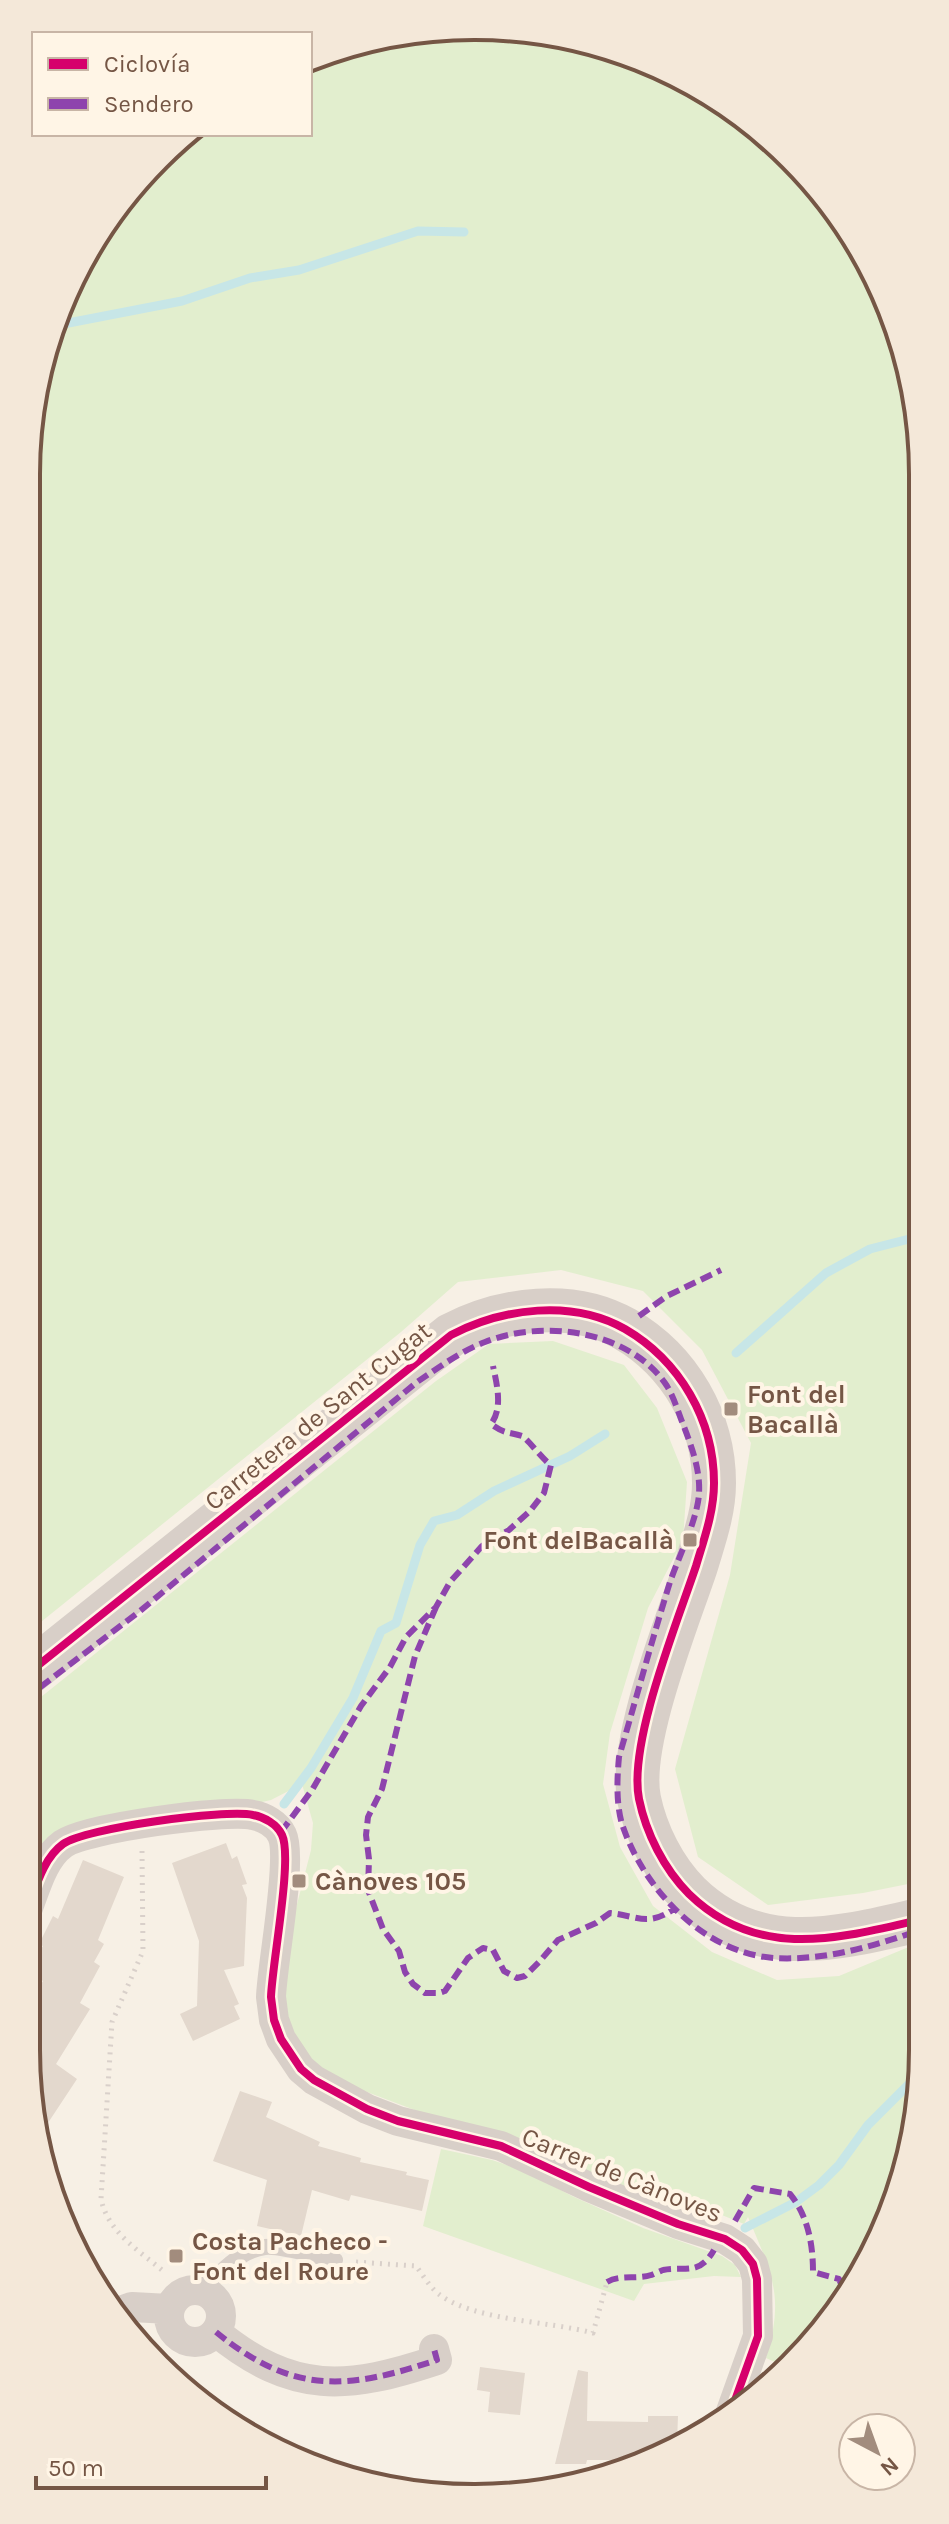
<svg xmlns="http://www.w3.org/2000/svg" width="949" height="2524" font-family="Karla,sans-serif">
<rect width="100%" height="100%" fill="#f7f0e5"/>
<path fill="#e2eece" d="M416 30 591 41 723 101 812 179 889 302 919 416 923 1881 863 1893 768 1905 698 1857 675 1769 730 1575 751 1443 702 1350 643 1291 561 1270 458 1282 401 1332 26 1634V475L41 358 119 201 196 134H310V66Z
M553 1341 624 1365 657 1408 687 1482 683 1540 648 1608 610 1733 603 1784 620 1847 653 1906 712 1952 777 1980 839 1976 923 1941V2050L908 2166 831 2322 772 2377 777 2363 766 2358C785 2296 772 2274 748 2217L744 2224 707 2209 666 2205 351 2086 322 2070 298 2045 285 2007 286 1969 294 1916 311 1850 313 1823 302 1784 271 1800 230 1809 84 1828 26 1889V1709L436 1381 489 1344Z
M441 2149 492 2160 525 2171 572 2196 643 2228 722 2256 735 2265 741 2277 714 2276 644 2284 634 2301 423 2226Z"/>
<g fill="none" stroke-linecap="round" stroke-linejoin="round">
<path stroke="#c7e6e7" stroke-width="9" d="M58 325 182 301 250 278 299 270 418 231 464 232
M736 1353 826 1273 870 1249 921 1236
M284 1804 311 1768 353 1698 381 1631 396 1623 420 1545 434 1521 457 1515 494 1491 570 1456 605 1434
M745 2228 796 2202 819 2185 839 2165 868 2125 920 2073"/>
</g>
<path fill="#e3d8cd" d="M226 1843 232 1859 237 1856 247 1884 242 1885 247 1898 244 1966 224 1970 239 2004 234 2006 240 2019 193 2041 180 2014 197 2006 199 1941 172 1863Z
M83 1860 124 1877 98 1940 104 1944 94 1962 100 1966 80 2003 90 2009 56 2064 77 2079 40 2135 26 2050V2009L43 1981 27 1971 43 1946 39 1944 53 1916 58 1919Z
M240 2091 272 2102 266 2117 320 2142 318 2146 361 2158 360 2162 407 2172 406 2175 429 2180 422 2211 351 2195 349 2201 312 2190 301 2236 257 2226 267 2180 213 2161Z
M480 2367 525 2373 520 2415 488 2412 490 2392 477 2390Z
M578 2370 588 2372 587 2421 648 2422V2416H678L677 2442 633 2460H587L586 2464H555Z"/>
<g fill="none" stroke-linecap="round" stroke-linejoin="round">
<path stroke="#d9d0ca" stroke-width="5" stroke-dasharray="2 6" stroke-linecap="butt" d="M142 1851 143 1951 112 2022 101 2199C108 2232 138 2250 162 2270
M356 2262 416 2266C423 2275 431 2289 440 2295 476 2321 549 2321 593 2333L607 2282"/>
<path stroke="#d8cfc8" stroke-width="16" d="M203 2291C219 2273 240 2250 265 2247 280 2245 319 2257 335 2260"/>
<path stroke="#d8cfc8" stroke-width="30" d="M26 1913C35 1891 42 1859 63 1844 85 1828 225 1809 253 1815 264 1817 277 1824 282 1835 293 1858 272 1964 271 1997L274 2020 281 2039 301 2069 314 2080 367 2109 398 2121 501 2146 589 2187 678 2224 725 2239 742 2250 753 2264 757 2279 758 2336 729 2417
M169 2316a26 26 0 1 1 52 0a26 26 0 1 1-52 0Z
M118 2312 132 2307 169 2309
M216 2332C293 2395 347 2390 437 2360L434 2349"/>
<path stroke="#d8cfc8" stroke-width="44" d="M26 1675 451 1335C503 1308 572 1299 625 1329 680 1361 714 1420 714 1483 714 1512 704 1539 696 1566 677 1623 628 1743 639 1799 646 1833 664 1869 689 1894 759 1962 840 1938 923 1919"/>
<path stroke="#8e44ad" stroke-width="6" stroke-dasharray="12 6" stroke-linecap="butt" d="M639 1316 667 1296 721 1270
M436 1607 415 1656 382 1789 368 1817 366 1835 369 1859 368 1890 383 1929 399 1951 405 1972 413 1984 425 1993H439L445 1991 468 1958 483 1948 493 1950 504 1971 517 1978 525 1976 539 1962 558 1940 596 1923 610 1913C638 1916 647 1927 674 1909
M26 1698 140 1611 417 1382C438 1368 461 1351 485 1342 543 1319 630 1330 667 1386 673 1396 677 1408 681 1419 691 1445 703 1474 698 1502 693 1529 679 1556 670 1582 652 1640 636 1699 619 1757 617 1779 616 1803 622 1824 643 1888 703 1953 774 1958 824 1961 875 1946 923 1929
M281 1832 312 1790 361 1706 390 1667 406 1637 436 1607 450 1582 482 1546 509 1530 530 1511 544 1493 551 1465C542 1459 528 1439 522 1436 510 1432 504 1434 491 1424 503 1408 497 1385 493 1366
M735 2221 754 2188 790 2194C808 2216 813 2244 813 2272L839 2279 845 2294
M607 2282C621 2274 636 2280 651 2275 652 2275 662 2270 663 2270 686 2266 699 2276 714 2250
M216 2332C293 2395 347 2390 437 2360L434 2349"/>
<g stroke="#fff5e6" stroke-width="13">
<path id="cycleway" d="M26 1675 451 1335C503 1308 572 1299 625 1329 680 1361 714 1420 714 1483 714 1512 704 1539 696 1566 677 1623 628 1743 639 1799 646 1833 664 1869 689 1894 759 1962 840 1938 923 1919
M26 1913C35 1891 42 1859 63 1844 85 1828 225 1809 253 1815 264 1817 277 1824 282 1835 293 1858 272 1964 271 1997L274 2020 281 2039 301 2069 314 2080 367 2109 398 2121 501 2146 589 2187 678 2224 725 2239 742 2250 753 2264 757 2279 758 2336 729 2417"/>
</g>
<use href="#cycleway" stroke="#d6006c" stroke-width="8"/>
</g>
<g fill="#a28c7d" stroke="#fff5e6" stroke-width="3">
<rect x="723" y="1401" width="16" height="16" rx="4"/>
<rect x="682" y="1532" width="16" height="16" rx="4"/>
<rect x="291" y="1873" width="16" height="16" rx="4"/>
<rect x="168" y="2248" width="16" height="16" rx="4"/>
</g>
<g text-anchor="middle" dominant-baseline="central" stroke-width="8" stroke-linejoin="round" paint-order="stroke">
<g font-size="26" font-weight="bold" fill="#755645" stroke="#fff5e6" text-anchor="start">
<text x="747" y="1394">Font del<tspan x="747" dy="30">Bacallà</tspan></text>
<text x="674" y="1540" text-anchor="end">Font delBacallà</text>
<text x="315" y="1881">Cànoves 105</text>
<text x="192" y="2241">Costa Pacheco -<tspan x="192" dy="30">Font del Roure</tspan></text>
</g>
<g font-size="26" fill="#755645" stroke="#fff5e6">
<text transform="translate(318 1416) rotate(-39)">Carretera de Sant Cugat</text>
<text transform="translate(622 2175) rotate(22)">Carrer de Cànoves</text>
</g>
</g>
<path d="M0 0H949V2524H0ZM474 40H475A434 434 0 0 1 909 474V2050A434 434 0 0 1 475 2484H474A434 434 0 0 1 40 2050V474A434 434 0 0 1 474 40Z" fill="#f4e8d9" fill-rule="evenodd"/>
<path fill="none" stroke="#755645" stroke-width="4" d="M474 40H475A434 434 0 0 1 909 474V2050A434 434 0 0 1 475 2484H474A434 434 0 0 1 40 2050V474A434 434 0 0 1 474 40Z"/>
<rect x="32" y="32" width="280" height="104" fill="#fff5e6" stroke="#c8b5a6" stroke-width="2"/>
<rect x="48" y="58" width="40" height="12" fill="#d6006c" stroke="#c8b5a6" stroke-width="2"/>
<text x="104" y="72" font-size="24" fill="#755645">Ciclovía</text>
<rect x="48" y="98" width="40" height="12" fill="#8e44ad" stroke="#c8b5a6" stroke-width="2"/>
<text x="104" y="112" font-size="24" fill="#755645">Sendero</text>
<g transform="translate(877 2452) rotate(139)"><circle r="38" fill="#fff5e6" stroke="#c8b5a6" stroke-width="2"/>
<path d="M0-6L14 30L0 20L-14 30Z" fill="#a28c7d"/>
<text y="-12" font-size="22" font-weight="bold" text-anchor="middle" fill="#755645">N</text>
</g>
<path d="M36 2476v12h230v-12" fill="none" stroke="#755645" stroke-width="4"/>
<text x="48" y="2476" font-size="24" fill="#755645" stroke="#fff5e6" stroke-width="6" paint-order="stroke">50 m</text>
</svg>
